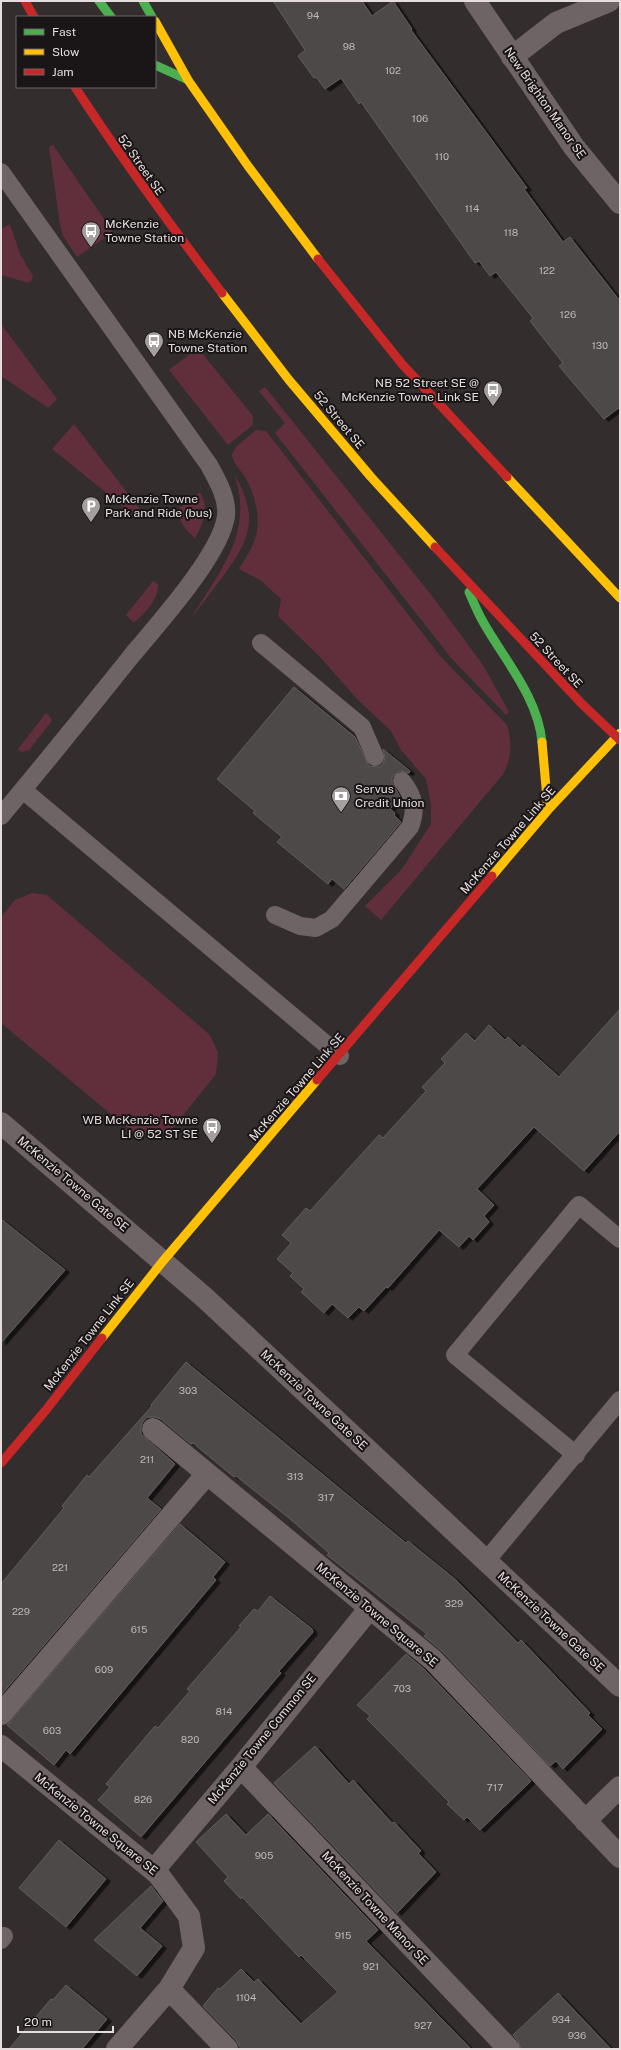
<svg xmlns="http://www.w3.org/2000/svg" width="621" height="2050" font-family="'Public Sans',sans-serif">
<defs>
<filter id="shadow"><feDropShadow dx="4.5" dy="2.5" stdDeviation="0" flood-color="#0009"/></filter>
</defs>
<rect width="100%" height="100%" fill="#332d2e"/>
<path fill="#612f3b" d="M53 145 113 232 77 257 63 236 60 225 49 147Z
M10 224 20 254 33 276 32 280 29 283 1 275V229Z
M1 324 57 399 48 408 1 376Z
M198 348 253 416V425L228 445 169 370Z
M265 387 432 596 483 665 509 712 506 715 451 658 275 433 285 423 259 391Z
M74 424 139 508 142 517 141 518 135 516 52 449Z
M256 430 266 431 441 657 507 725C512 743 512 756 504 773L381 920 365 906 402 869 431 824V805L426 779 401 750 391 731 358 700 320 657 278 616 281 599 260 580 239 569C244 560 250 552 254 542 262 522 256 495 245 477 241 470 232 463 232 454L236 447Z
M234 474C259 516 251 538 224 575 213 590 201 605 190 620 219 572 255 533 234 474Z
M200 492C210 509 203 523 195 539L184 527 176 511Z
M153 581 158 584C159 599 146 611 136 621L133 622 126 615Z
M46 713 51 718V722L29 750 21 752 18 749Z
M32 893 47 895 210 1035 218 1053 216 1074 172 1129 155 1136 135 1134 1 1023V917L15 900Z"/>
<path fill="#4e4849" stroke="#625d5e" filter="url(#shadow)" d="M273 1H362L372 16 393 1 412 29 411 30 527 188 524 189 563 242 570 237 620 301V407L604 419 559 366 563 363 530 321 533 318 496 272 490 276 479 261 475 263 361 102 359 104 341 78 325 89 316 77 314 78 298 56 305 50Z
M294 687 355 737 369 766 379 767 383 764 385 758 383 749 410 771 409 773 400 771 392 777V783L400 797 390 809 395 813 394 815 401 822 344 889 332 879 328 884 277 842 282 837 253 813 255 811 217 779Z
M620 1009V1131L584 1171 534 1127 477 1189 494 1205 484 1216 489 1222 473 1240 469 1236 459 1247 439 1230 388 1288 386 1287 364 1311 359 1307 348 1318 332 1304 324 1313 301 1292 304 1289 290 1276 293 1273 277 1259 291 1243 282 1235 306 1208 310 1211 379 1135 383 1138 426 1091 422 1087 445 1063 441 1059 466 1033 475 1041 489 1025 505 1040 508 1037 520 1048 523 1045 559 1077Z
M1 1219 65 1270 1 1343Z
M186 1362 406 1543 408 1541 456 1580 518 1643 521 1640 590 1713 588 1715 602 1729 563 1769 556 1761 550 1766 442 1651 424 1636 427 1634 327 1555 329 1553 289 1518 236 1476 234 1477 193 1443 191 1444 161 1419 155 1417H148L143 1421 141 1427V1434L175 1464 147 1498 161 1509 1 1695V1584L64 1508 62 1506 87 1475 89 1477 152 1406 151 1405Z
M180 1524 225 1562 213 1577 216 1580 70 1754 66 1750 54 1765 7 1725Z
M270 1596 312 1629 313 1632 279 1671 281 1673 141 1837 98 1800 110 1787 106 1784 155 1726 158 1728 190 1691 187 1689 241 1627 239 1626 254 1609 258 1611Z
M406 1654 424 1669 531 1781 480 1830 467 1817 464 1820 447 1804 449 1802 367 1719 370 1716 357 1705Z
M315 1746 349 1784 353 1780 392 1823 394 1822 421 1851 418 1853 436 1872 397 1913 274 1783Z
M226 1814 246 1835 268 1814 378 1930 366 1941 471 2049H241L236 2040 203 2006 218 1988 220 1989 241 1969 254 1982 258 1979 301 2024 338 1992 301 1955 299 1957 242 1897 241 1899 224 1881 228 1877 196 1842Z
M59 1840 106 1879 66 1927 19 1888Z
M151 1886 163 1901 140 1928 162 1946 137 1976 94 1940Z
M66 1985 107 2019 82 2049H9L51 1999 53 2000Z
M558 1993 611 2049H521L518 2041 513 2035Z"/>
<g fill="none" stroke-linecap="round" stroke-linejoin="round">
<path stroke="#6e6365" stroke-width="18" d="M1 172 209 465C217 480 228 498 226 516 221 554 159 623 133 654 90 708 46 762 1 816
M261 643 362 727 375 757
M23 790 340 1056
M275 915 300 926 316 928 332 919 410 827C417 809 414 796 402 781
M576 1455 455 1355 579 1205 620 1239
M486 1561 620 1400
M1 1940 4 1936"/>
<path stroke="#6e6365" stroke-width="22" d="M475 1 574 147 620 203
M512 57 556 23 609 1
M1 1123 205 1298 620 1686
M153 1429 433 1660 620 1857
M1 1714 207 1474
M1 1746 158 1874 189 1916 194 1948 169 1989 117 2049
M241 1767 509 2049
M585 1821 620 1787
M154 1870 241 1767 370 1608
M169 1989 227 2049"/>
<path stroke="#4caf50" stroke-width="9" d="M99 1 111 17
M143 1 152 17
M155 65 188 80
M469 592C473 601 477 611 482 620 503 658 538 697 542 742"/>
<path stroke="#ffc107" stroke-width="9" d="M155 21 188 80 248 166 318 259
M222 293 289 380 371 477 435 547
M507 477 620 598
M542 742 548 810
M492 876 548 810 620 733
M102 1338 163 1261 317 1080"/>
<path stroke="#c62828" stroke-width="9" d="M25 1 34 17
M75 87C121 158 171 226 222 293
M318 259 402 364 507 477
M435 547 581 703 620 740
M317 1080 492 876
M1 1463 46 1410 102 1338"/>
</g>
<defs>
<g id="bus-pin" transform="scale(1)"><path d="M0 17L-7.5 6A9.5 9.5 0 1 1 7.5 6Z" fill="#a69fa0" stroke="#1a1516"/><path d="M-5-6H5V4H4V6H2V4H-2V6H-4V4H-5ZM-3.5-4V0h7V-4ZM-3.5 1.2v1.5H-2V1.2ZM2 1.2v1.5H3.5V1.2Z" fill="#fff"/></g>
<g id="parking-pin" transform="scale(1)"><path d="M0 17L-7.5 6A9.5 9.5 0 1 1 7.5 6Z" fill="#a69fa0" stroke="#1a1516"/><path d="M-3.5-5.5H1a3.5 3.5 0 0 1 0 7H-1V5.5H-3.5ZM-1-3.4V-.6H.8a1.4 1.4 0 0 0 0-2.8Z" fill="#fff"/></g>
<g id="bank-pin" transform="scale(1)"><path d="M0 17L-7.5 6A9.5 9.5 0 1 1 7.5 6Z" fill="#a69fa0" stroke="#1a1516"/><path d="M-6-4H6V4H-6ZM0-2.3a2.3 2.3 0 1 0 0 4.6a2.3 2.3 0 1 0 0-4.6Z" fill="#fff"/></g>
</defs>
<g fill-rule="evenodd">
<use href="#bus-pin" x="91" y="231"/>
<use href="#bus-pin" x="154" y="341"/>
<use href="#bus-pin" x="493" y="390"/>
<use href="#parking-pin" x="91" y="506"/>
<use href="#bank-pin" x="341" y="796"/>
<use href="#bus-pin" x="212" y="1127"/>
</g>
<g text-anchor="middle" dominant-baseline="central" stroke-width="4" stroke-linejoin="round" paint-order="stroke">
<g font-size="10" fill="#beb7b8">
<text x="313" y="15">94</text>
<text x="349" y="46">98</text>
<text x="393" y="70">102</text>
<text x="420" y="118">106</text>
<text x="442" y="156">110</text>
<text x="472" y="208">114</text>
<text x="511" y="232">118</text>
<text x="547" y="270">122</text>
<text x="568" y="314">126</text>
<text x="600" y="345">130</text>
<text x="188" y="1390">303</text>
<text x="147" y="1459">211</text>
<text x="295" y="1476">313</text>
<text x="326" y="1497">317</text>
<text x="60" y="1567">221</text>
<text x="454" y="1603">329</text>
<text x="21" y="1611">229</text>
<text x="139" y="1629">615</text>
<text x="104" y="1669">609</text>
<text x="402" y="1688">703</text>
<text x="224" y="1711">814</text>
<text x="52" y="1730">603</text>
<text x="190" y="1739">820</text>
<text x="495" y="1787">717</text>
<text x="143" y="1799">826</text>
<text x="264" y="1855">905</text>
<text x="343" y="1935">915</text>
<text x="371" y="1966">921</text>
<text x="246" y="1997">1104</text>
<text x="561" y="2019">934</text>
<text x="423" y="2025">927</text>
<text x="577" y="2035">936</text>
</g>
<g font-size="12" fill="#e4dcdd" stroke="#1a1516">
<text transform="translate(545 103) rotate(55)">New Brighton Manor SE</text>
<text transform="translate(141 165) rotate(55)">52 Street SE</text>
<text transform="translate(339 420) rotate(50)">52 Street SE</text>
<text transform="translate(556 660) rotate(47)">52 Street SE</text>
<text transform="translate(508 840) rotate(-49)">McKenzie Towne Link SE</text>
<text transform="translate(297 1087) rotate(-49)">McKenzie Towne Link SE</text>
<text transform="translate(73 1184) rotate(40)">McKenzie Towne Gate SE</text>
<text transform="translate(89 1335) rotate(-52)">McKenzie Towne Link SE</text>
<text transform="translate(314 1400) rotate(43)">McKenzie Towne Gate SE</text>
<text transform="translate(377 1615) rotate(40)">McKenzie Towne Square SE</text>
<text transform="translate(551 1622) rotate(43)">McKenzie Towne Gate SE</text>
<text transform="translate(262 1739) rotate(-51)">McKenzie Towne Common SE</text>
<text transform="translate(96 1824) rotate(39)">McKenzie Towne Square SE</text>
<text transform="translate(375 1908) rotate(47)">McKenzie Towne Manor SE</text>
</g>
<g font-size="12" fill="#e4dcdd" stroke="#1a1516" text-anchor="start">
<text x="105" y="224">McKenzie<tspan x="105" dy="14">Towne Station</tspan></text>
<text x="168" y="334">NB McKenzie<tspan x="168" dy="14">Towne Station</tspan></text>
<text x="479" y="383" text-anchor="end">NB 52 Street SE @<tspan x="479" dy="14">McKenzie Towne Link SE</tspan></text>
<text x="105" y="499">McKenzie Towne<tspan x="105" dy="14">Park and Ride (bus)</tspan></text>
<text x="355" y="789">Servus<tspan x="355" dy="14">Credit Union</tspan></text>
<text x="198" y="1120" text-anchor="end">WB McKenzie Towne<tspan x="198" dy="14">LI @ 52 ST SE</tspan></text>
</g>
</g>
<rect width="621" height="2050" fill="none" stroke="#e4dcdd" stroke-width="4"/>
<rect x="16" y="16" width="140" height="72" fill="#1a1516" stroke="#6b6566"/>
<rect x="24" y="29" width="20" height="6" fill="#4caf50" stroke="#6b6566"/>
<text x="52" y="36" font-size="12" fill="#e4dcdd">Fast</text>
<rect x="24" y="49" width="20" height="6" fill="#ffc107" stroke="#6b6566"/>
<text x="52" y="56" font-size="12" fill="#e4dcdd">Slow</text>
<rect x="24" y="69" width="20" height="6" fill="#c62828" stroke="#6b6566"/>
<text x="52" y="76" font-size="12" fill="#e4dcdd">Jam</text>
<path d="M18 2026v6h95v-6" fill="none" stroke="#e4dcdd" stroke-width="2"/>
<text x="24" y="2026" font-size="12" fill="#e4dcdd" stroke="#1a1516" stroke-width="3" paint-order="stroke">20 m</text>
</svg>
